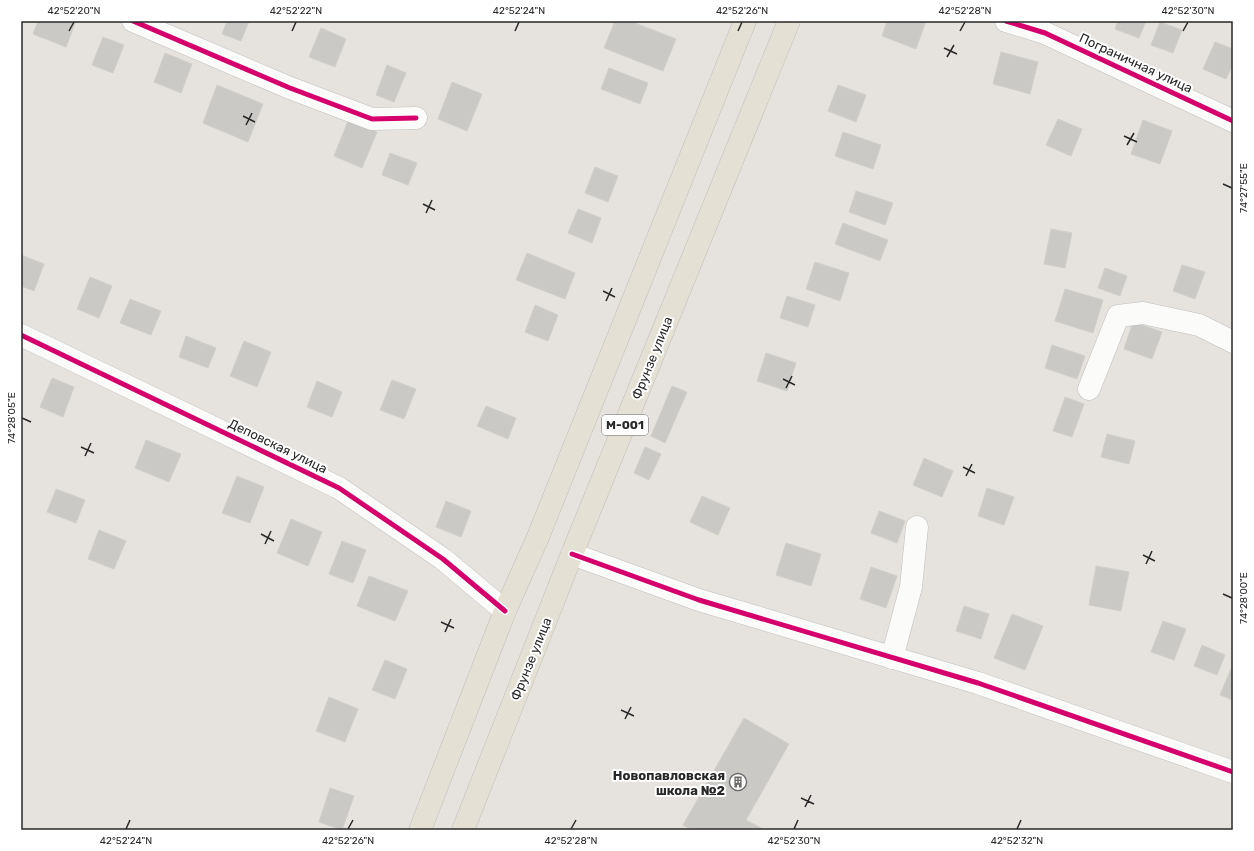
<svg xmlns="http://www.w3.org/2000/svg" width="1254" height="851" font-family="Rubik,sans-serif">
<rect width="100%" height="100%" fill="#e6e3de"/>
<path fill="#cbc9c5" stroke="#d1cfca" d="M38 21H76L66 47 33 34Z
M227 21H249L241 41 222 34Z
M615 21H630L676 39 663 71 604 48Z
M887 21H926L916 49 882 36Z
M1118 21H1146L1139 38 1115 29Z
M1160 22 1182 30 1173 53 1151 45Z
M321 28 346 39 335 67 309 57Z
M103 37 124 45 113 73 92 65Z
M1215 42 1233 49V64L1226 79 1203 69Z
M1001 52 1038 62 1030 94 993 84Z
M165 53 192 64 181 93 154 82Z
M387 65 406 73 394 102 376 95Z
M609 68 648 83 640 104 601 89Z
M452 82 482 94 467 131 438 119Z
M217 85 263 104 248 142 203 123Z
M838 85 866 95 856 122 828 111Z
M1058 119 1082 129 1071 156 1046 145Z
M1143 120 1172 131 1160 164 1131 154Z
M348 121 377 132 362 168 334 156Z
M843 132 881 145 873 169 835 156Z
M390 153 417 163 408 185 382 175Z
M595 167 618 176 608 202 585 193Z
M856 191 893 203 885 225 849 212Z
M578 209 601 218 592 243 568 233Z
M843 223 888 240 880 261 835 244Z
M1051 229 1072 233 1065 268 1044 264Z
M527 253 575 273 565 299 516 280Z
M21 255 44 264 34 291 21 286Z
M815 262 849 273 840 301 806 289Z
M1182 265 1205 272 1195 299 1173 291Z
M1105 268 1127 276 1120 296 1098 288Z
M90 277 112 286 99 318 77 309Z
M1065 289 1103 300 1093 333 1055 321Z
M787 296 815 305 808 327 780 318Z
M130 299 161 311 151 335 120 323Z
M535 305 558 315 548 341 525 332Z
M1133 322 1162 332 1152 359 1124 349Z
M186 336 216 348 208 368 179 357Z
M244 341 271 352 257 387 230 376Z
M1052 345 1085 356 1077 379 1045 368Z
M766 353 796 363 787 391 757 381Z
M52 378 74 387 63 417 40 407Z
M392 380 416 389 404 419 380 410Z
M317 381 342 392 332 417 307 407Z
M672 386 687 392 665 443 651 436Z
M1065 397 1084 404 1072 437 1053 431Z
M486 406 516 418 508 439 477 426Z
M1107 434 1135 441 1129 464 1101 457Z
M146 440 181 454 169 482 135 468Z
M645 447 661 454 649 480 634 473Z
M924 458 953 471 942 497 913 485Z
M237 476 264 487 250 523 222 513Z
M987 488 1014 497 1004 525 978 516Z
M56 489 85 500 76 523 47 512Z
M702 496 730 508 718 535 690 522Z
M446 501 471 511 461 537 436 527Z
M879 511 905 521 897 543 871 533Z
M291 519 322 532 308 566 277 553Z
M99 530 126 541 114 569 88 559Z
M342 541 366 550 353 583 329 574Z
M786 543 821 554 811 586 776 575Z
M1096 566 1129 572 1121 611 1089 605Z
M871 567 897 576 886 608 860 599Z
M369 576 408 591 395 621 357 606Z
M964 606 989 614 981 639 956 631Z
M1012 614 1043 626 1025 670 994 658Z
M1163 621 1186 629 1174 660 1151 652Z
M1202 645 1225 655 1217 675 1194 666Z
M385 660 407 669 395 699 372 690Z
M1233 664V700L1220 695Z
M329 697 358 709 345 742 316 731Z
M744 718 789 744 746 820 765 830H692L683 825Z
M330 788 354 796 342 830 319 822Z"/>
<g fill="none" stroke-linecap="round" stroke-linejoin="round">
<g stroke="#c0bfbf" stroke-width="23">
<path id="minor" d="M133 21 290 88 372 119 416 118
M1006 21 1045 33 1233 121
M21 335 339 488 443 559 505 611
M1089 389 1118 316 1143 313 1199 325 1233 342
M572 554 699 600 978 683 1233 772
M892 658 911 587 917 527"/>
</g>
<g stroke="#bfbdbc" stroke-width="23">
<path id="major" d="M420 830 505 611 538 537 745 21
M463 830 572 554 789 21"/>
</g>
<use href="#minor" stroke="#fbfbfa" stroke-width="22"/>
<use href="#major" stroke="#e4e1d4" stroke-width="22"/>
<g stroke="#fff" stroke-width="8">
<path id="cycleway" d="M133 21 290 88 372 119 416 118
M1006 21 1045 33 1233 121
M21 335 339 488 443 559 505 611
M572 554 699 600 978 683 1233 772"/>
</g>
<use href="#cycleway" stroke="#d6006c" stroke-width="5"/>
</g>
<path fill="none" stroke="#282828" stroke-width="1.5" d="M69 31 74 22M292 31 296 22M515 31 519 22M738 31 742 22M960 31 965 22M1183 31 1188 22M944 48 957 54M947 57 954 45M243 116 255 122M246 125 252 113M1124 136 1137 142M1127 145 1134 133M1223 184 1232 188M423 204 435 210M426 213 432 200M603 291 615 297M606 301 612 288M783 379 795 385M786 388 792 376M22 418 31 422M81 447 94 453M85 456 91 443M963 467 975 473M966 476 972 464M261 534 274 541M265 544 271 531M1143 555 1155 561M1146 564 1152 551M1223 594 1232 598M441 622 454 628M445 632 451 619M621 710 634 716M625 719 631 707M801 798 814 804M805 807 811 795M126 829 130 820M348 829 353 820M571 829 576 820M794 829 798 820M1017 829 1021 820"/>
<defs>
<g id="building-ring" transform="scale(0.9)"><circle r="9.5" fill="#fff" stroke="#6a6968" stroke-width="1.5"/><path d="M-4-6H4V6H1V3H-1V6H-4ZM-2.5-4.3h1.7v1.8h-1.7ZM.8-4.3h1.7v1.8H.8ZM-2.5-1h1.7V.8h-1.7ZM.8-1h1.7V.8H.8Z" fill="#6a6968"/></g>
</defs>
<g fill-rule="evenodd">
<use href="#building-ring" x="738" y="782"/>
</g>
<g text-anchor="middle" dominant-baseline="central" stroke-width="4" stroke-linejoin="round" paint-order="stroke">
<rect fill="#fff" stroke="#686868" stroke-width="1" x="602" y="415" width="46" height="20" rx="3"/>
<g font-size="12" font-weight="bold" fill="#282828">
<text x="625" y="425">M-001</text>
</g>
<g font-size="13" fill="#282828" stroke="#fff">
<text transform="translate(1136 63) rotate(25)">Пограничная улица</text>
<text transform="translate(652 358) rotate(-68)">Фрунзе улица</text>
<text transform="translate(278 446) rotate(26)">Деповская улица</text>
<text transform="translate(531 659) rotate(-68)">Фрунзе улица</text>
</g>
<g font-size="13" font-weight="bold" fill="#282828" stroke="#fff" text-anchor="end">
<text x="725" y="775">Новопавловская<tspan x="725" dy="15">школа №2</tspan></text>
</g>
</g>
<rect width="1254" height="851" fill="none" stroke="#ffffff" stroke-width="44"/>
<rect x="22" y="22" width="1210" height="807" fill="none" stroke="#282828" stroke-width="1.5"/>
<g font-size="10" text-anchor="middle" fill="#282828">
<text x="74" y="14">42°52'20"N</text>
<text x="296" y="14">42°52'22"N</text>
<text x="519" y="14">42°52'24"N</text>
<text x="742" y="14">42°52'26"N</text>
<text x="965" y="14">42°52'28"N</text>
<text x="1188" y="14">42°52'30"N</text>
<text transform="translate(1243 188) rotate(-90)" y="4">74°27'55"E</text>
<text transform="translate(11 418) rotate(-90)" y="4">74°28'05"E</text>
<text transform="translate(1243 598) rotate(-90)" y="4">74°28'00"E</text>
<text x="126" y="844">42°52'24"N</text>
<text x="348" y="844">42°52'26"N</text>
<text x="571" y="844">42°52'28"N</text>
<text x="794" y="844">42°52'30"N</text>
<text x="1017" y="844">42°52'32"N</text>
</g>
</svg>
